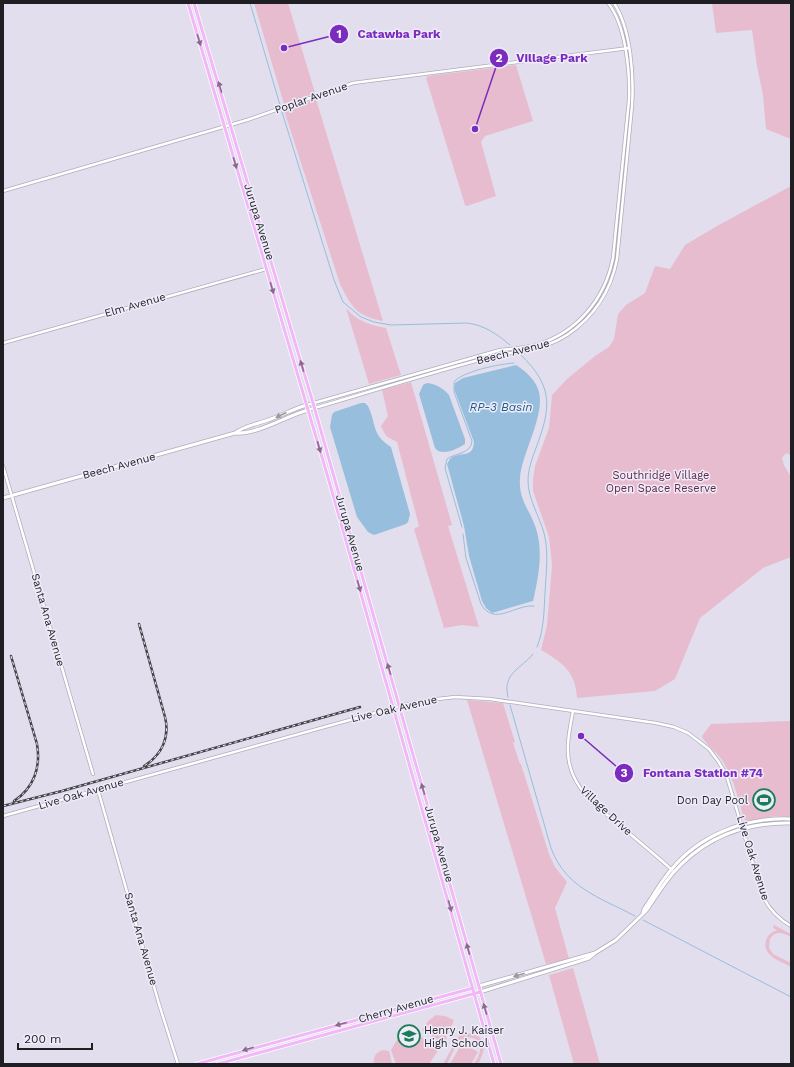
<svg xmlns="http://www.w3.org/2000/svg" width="794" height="1067" font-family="'Work Sans',sans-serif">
<rect width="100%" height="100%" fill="#e2deed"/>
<path fill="#e8bccf" d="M254 3H288L315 93 284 104Z
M712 3H791V139L766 129 763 95 757 66 752 30 716 33Z
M516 65 533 121 485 136 481 142 496 196 467 206 465 205 426 78 428 76Z
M316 99 383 321C357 316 352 308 340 284L284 110Z
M791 186V455L786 453 782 458 784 465 791 477V557L763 568 700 618 675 679 655 691 577 698C576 672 562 662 541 650L547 625 552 565 549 537 533 491V480L535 466 549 428 552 395 567 379 595 356 609 347 614 339 618 314 626 305 645 293 655 266 670 269 685 245 717 226Z
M346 308C357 321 369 325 386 328L401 375 369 384Z
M411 382 452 525 448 526 479 627 462 625 444 628 414 529 419 526 397 442 386 436 381 426 388 416 382 390Z
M467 700 503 703 515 742 513 743 520 764H521L549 854 555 867 567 882 555 908 569 959 546 964Z
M791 721V817L776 816 746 821 744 819C738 799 734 778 722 760 718 753 703 742 702 736L711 724Z
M774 925 791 934V937C783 933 776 930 770 939L769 948 773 954 791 963V967C781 961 762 956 766 941 767 935 772 932 777 930L773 928Z
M573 968 600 1064H574L549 975Z
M436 1015 445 1016 454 1020 448 1035H447L445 1041 441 1042 422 1030 428 1021Z
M403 1029 438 1045 439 1049 429 1064H396L391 1050Z
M461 1032C466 1035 467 1033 472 1034 489 1038 484 1054 478 1064H474C476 1060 480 1055 480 1050 481 1040 470 1034 462 1040 455 1044 451 1057 447 1064H443Z
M462 1043 478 1052 471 1064H450Z
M383 1050 389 1051 392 1064H374C373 1057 376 1052 383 1050Z"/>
<path fill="#97bedd" d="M516 365C525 371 534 378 538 389 547 413 522 452 520 478 518 501 532 512 537 532 543 554 538 580 533 601L492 613 486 608 482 601 469 556 464 526 447 464C449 462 449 459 451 458 461 451 473 459 474 442L454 389 455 383 463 378Z
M427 383C436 384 443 388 449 395L465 439V444C457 449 442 457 435 448L419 394 423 385Z
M361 403H365L368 406C377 425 371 434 391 447L410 514 408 522 406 524 374 535 368 532 357 517 330 427 332 415 334 412Z"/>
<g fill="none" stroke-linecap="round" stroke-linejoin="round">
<path stroke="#97bedd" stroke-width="1" d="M250 3 280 105
M282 112 334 280 343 302 361 317 374 322 391 325 467 323C484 325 497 334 510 345
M521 355C554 387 551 408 536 448 532 458 528 470 528 481 528 499 539 515 544 533 549 552 546 573 545 593 544 611 544 630 537 647
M462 527 445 468 447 459C455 453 471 454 472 441L454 392V382C463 371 500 364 514 363
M463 534 466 558 481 604C494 627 515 604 534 606
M508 697C502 673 521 669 533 654
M510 705 551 848C566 888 599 897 635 916
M643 920 791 997"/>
<g stroke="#b0adbb" stroke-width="4">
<path id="tertiary" d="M3 191 247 120 353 83 629 48
M3 343 266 269
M307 405 500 350C512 349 524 348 536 345 577 333 605 299 613 258L629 100C630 72 626 25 608 3
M308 410C370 392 432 372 494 356 503 353 512 353 521 352 537 349 553 344 567 335 594 317 611 290 617 259L632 106C634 76 631 29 614 3
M3 466 93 774
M573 711C570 728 565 748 570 766 577 794 602 810 623 828 639 842 656 855 672 870
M98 790 159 1004 178 1064
M3 816 404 705 429 700 455 697 490 699 656 723 674 727 688 733 709 749 718 761 726 774 763 897C770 910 778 919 791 926"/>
</g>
<g stroke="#b0adbb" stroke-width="4.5">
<path id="secondary" d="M235 433C244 426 257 424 268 420 281 416 293 409 307 405
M3 498 235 433C257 435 286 416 308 410
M643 913 644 909C653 896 660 883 670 871 699 835 745 817 791 819
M479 986 595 953 616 940 646 911C655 898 663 885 673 873 704 838 745 822 791 823
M480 992 580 961 589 958 594 954"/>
</g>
<g stroke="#fff" stroke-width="4.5">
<path id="primary" d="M188 3 329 481 494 1064
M194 3 313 403 501 1064
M197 1064 473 988
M218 1064 480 992"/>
</g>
<use href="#tertiary" stroke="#fff" stroke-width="2.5"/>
<use href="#secondary" stroke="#fff" stroke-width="3"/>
<use href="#primary" stroke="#f1b7f8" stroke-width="3"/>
<g stroke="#444249" stroke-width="2.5">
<path id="rail" d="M139 624 165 717C170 737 162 755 144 766
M11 656 37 744C41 767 34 788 14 801
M3 806 62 791 360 707"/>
</g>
<use href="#rail" stroke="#efecfa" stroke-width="1" stroke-dasharray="3" stroke-linecap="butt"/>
</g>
<defs><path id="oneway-solid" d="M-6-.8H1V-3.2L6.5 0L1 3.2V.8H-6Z"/></defs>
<g fill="#886a8e">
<use href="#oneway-solid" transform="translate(199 40) rotate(73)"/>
<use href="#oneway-solid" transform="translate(220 87) rotate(-107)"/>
<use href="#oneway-solid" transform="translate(235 163) rotate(74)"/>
<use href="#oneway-solid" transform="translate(272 288) rotate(73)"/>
<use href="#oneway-solid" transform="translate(302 366) rotate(-106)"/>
<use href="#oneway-solid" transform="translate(319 447) rotate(74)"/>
<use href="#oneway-solid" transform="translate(359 586) rotate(74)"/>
<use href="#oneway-solid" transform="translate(389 669) rotate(-107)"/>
<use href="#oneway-solid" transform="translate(423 789) rotate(-106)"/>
<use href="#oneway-solid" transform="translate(450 906) rotate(74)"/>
<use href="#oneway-solid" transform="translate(468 949) rotate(-105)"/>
<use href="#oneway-solid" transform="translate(485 1009) rotate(-106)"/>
<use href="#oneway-solid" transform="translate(341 1024) rotate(165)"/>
<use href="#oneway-solid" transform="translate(248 1049) rotate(164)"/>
</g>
<g fill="#9a9a9c">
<use href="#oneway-solid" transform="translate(281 415) rotate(155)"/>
<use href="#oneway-solid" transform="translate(519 975) rotate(164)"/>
</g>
<defs>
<g id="stadium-ring" transform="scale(1.15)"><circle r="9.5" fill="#efecfa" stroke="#197d56" stroke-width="1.5"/><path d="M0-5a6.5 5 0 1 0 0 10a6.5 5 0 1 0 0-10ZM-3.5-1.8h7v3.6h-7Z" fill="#197d56"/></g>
<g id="school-ring" transform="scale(1.15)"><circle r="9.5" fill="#efecfa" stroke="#197d56" stroke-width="1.5"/><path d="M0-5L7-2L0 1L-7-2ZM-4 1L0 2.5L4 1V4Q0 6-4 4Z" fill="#197d56"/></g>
</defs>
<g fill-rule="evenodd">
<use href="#stadium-ring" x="764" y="800"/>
<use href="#school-ring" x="409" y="1036"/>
</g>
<g text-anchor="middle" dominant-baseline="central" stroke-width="3" stroke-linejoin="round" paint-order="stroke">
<g font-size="11" fill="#1f1e23" stroke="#efecfa">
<text transform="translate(311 98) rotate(-19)">Poplar Avenue</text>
<text transform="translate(259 222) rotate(73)">Jurupa Avenue</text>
<text transform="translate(135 305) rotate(-16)">Elm Avenue</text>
<text transform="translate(513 352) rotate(-14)">Beech Avenue</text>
<text transform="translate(119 466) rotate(-15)">Beech Avenue</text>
<text transform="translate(350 533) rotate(74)">Jurupa Avenue</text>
<text transform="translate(48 620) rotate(74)">Santa Ana Avenue</text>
<text transform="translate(394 709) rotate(-13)">Live Oak Avenue</text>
<text transform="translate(81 794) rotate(-16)">Live Oak Avenue</text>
<text transform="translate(606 811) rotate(43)">Village Drive</text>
<text transform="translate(439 844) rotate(74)">Jurupa Avenue</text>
<text transform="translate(753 858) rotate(73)">Live Oak Avenue</text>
<text transform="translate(141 939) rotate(74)">Santa Ana Avenue</text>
<text transform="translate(396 1009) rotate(-16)">Cherry Avenue</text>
</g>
<g font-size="11" fill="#612846" stroke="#efecfa">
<text x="661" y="475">Southridge Village<tspan x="661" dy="13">Open Space Reserve</tspan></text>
</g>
<g font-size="11" fill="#1f1e23" stroke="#efecfa" text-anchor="end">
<text x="748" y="800">Don Day Pool</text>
<text x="424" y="1030" text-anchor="start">Henry J. Kaiser<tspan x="424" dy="13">High School</tspan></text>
</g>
<g font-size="12" font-style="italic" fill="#1f5c85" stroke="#efecfa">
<text x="501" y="407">RP-3 Basin</text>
</g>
</g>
<path fill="none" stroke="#7b2cbf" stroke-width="1.5" d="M284 48L339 34M475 129L499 58M581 736L624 773"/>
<g fill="#7b2cbf" stroke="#efecfa" stroke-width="1.5">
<circle cx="284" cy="48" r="4"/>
<circle cx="475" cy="129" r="4"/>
<circle cx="581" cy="736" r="4"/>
<circle cx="339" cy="34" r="10"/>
<circle cx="499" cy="58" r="10"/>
<circle cx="624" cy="773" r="10"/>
</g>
<g font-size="12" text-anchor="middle" font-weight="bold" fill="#fff">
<text x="339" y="38">1</text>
<text x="499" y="62">2</text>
<text x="624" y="777">3</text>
</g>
<g font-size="12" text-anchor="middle" font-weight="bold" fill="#7b2cbf" stroke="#efecfa" stroke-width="3" stroke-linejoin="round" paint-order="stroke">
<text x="399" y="38">Catawba Park</text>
<text x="552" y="62">Village Park</text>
<text x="703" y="777">Fontana Station #74</text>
</g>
<rect width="794" height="1067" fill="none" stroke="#1f1e23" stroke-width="8"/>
<path d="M18 1043v6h74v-6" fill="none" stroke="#1f1e23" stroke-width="2"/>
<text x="24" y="1043" font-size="12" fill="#1f1e23" stroke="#efecfa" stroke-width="3" paint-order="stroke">200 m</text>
</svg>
